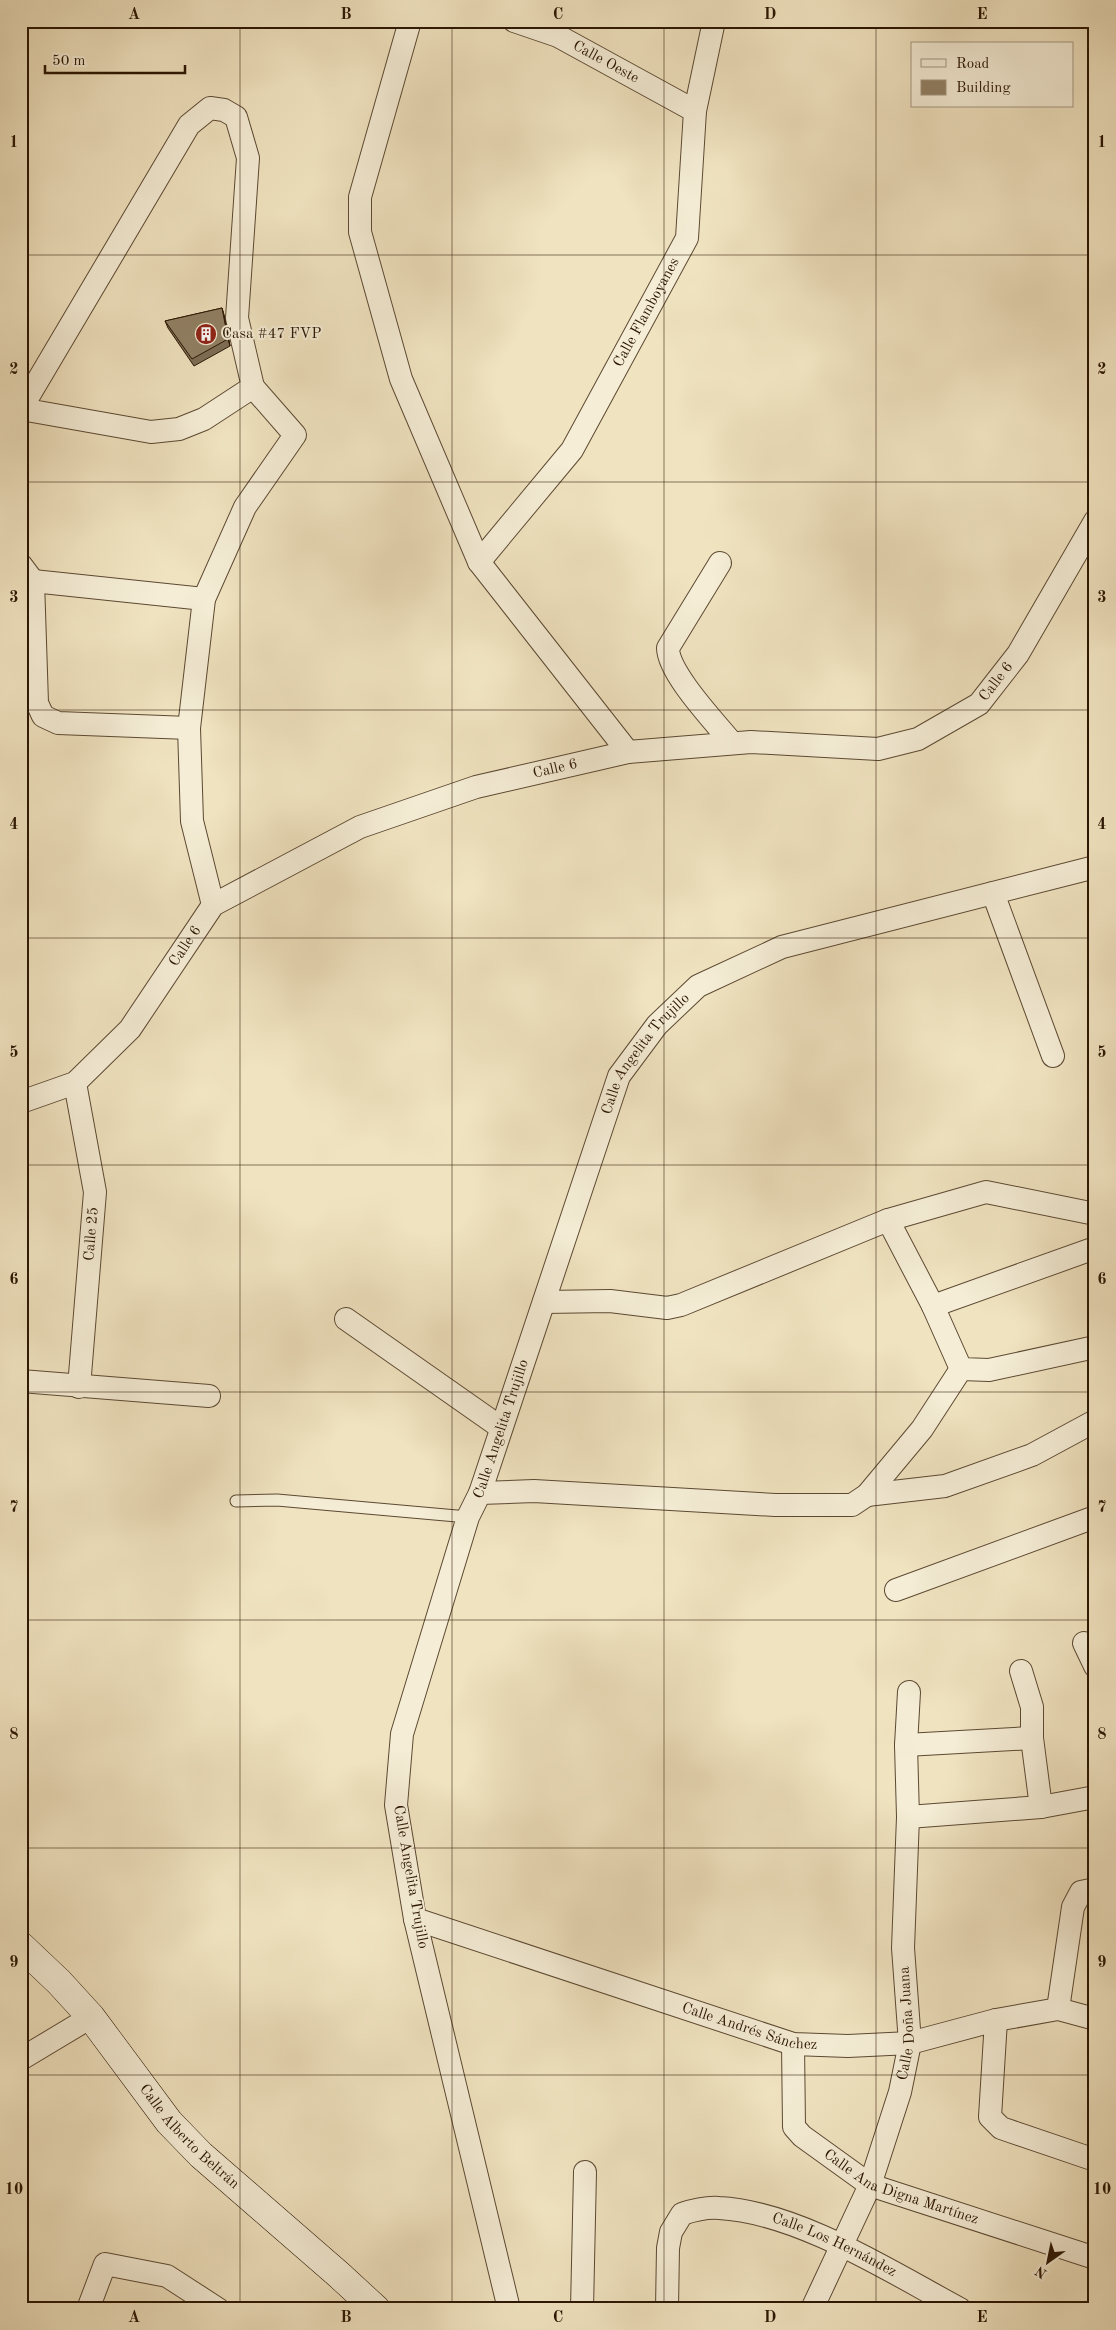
<svg xmlns="http://www.w3.org/2000/svg" width="1116" height="2330" font-family="'Old Standard TT',serif">
<rect width="100%" height="100%" fill="#f0e3c0"/>
<filter id="stains"><feTurbulence type="fractalNoise" baseFrequency=".004" numOctaves="4"/><feColorMatrix values="0 0 0 0 .2 0 0 0 0 .09 0 0 0 0 .02 0 0 0 .5 -.17"/></filter>
<radialGradient id="worn" r=".72"><stop offset=".6" stop-color="#630" stop-opacity="0"/><stop offset="1" stop-color="#630" stop-opacity=".3"/></radialGradient>
<g fill="none" stroke-linecap="round" stroke-linejoin="round">
<g stroke="#5c4932" stroke-width="13">
<path id="lane" d="M236 1501 277 1500 468 1517"/>
</g>
<g stroke="#5c4932" stroke-width="24">
<g id="street">
<path d="M410 21 360 197V232L401 379 479 562 628 752"/>
<path id="s1" d="M514 21 558 36 695 111"/>
<path d="M21 409 189 125 210 108 224 110 236 117 248 158 237 318 253 387 204 419 179 429 151 432 21 409"/>
<path id="s2" d="M479 562 572 450 687 238 695 111 714 21"/>
<path d="M720 563 668 648C668 673 715 722 732 743"/>
<path d="M21 565 33 581 37 703 43 716 58 723 189 728"/>
<path d="M33 581 204 599"/>
<path d="M993 893 1053 1056"/>
<path d="M213 905 192 821 189 728 204 599 245 507 295 435 253 387"/>
<path d="M75 1083 95 1192 79 1387"/>
<path id="s3" d="M21 1102 75 1083 130 1029 213 905 360 827 476 787 628 752 751 742 878 749 918 739 979 704 1018 654 1095 521"/>
<path d="M888 1220 986 1192 1095 1214"/>
<path d="M544 1302 610 1301 667 1308 681 1305 888 1220 933 1306 961 1369 989 1370 1095 1347"/>
<path d="M933 1306 1095 1248"/>
<path d="M346 1319 500 1427"/>
<path d="M21 1381 209 1396"/>
<path d="M480 1493 534 1491 775 1505H852L867 1495 922 1429 961 1369"/>
<path d="M867 1495 945 1486 1032 1455 1095 1421"/>
<path d="M896 1590 1095 1517"/>
<path d="M1084 1643 1095 1666"/>
<path d="M1021 1671 1032 1707V1738L1041 1807"/>
<path d="M906 1745 1032 1738"/>
<path d="M908 1817 1041 1807 1095 1797"/>
<path id="s4" d="M415 1919 793 2044 848 2046 910 2043 996 2020 1058 2009 1095 2019"/>
<path d="M1058 2009 1073 1907 1081 1892 1095 1889"/>
<path d="M996 2020 990 2117 1001 2128 1095 2160"/>
<path id="s5" d="M793 2044 794 2127 802 2136 870 2185 1095 2258"/>
<path d="M21 2059 91 2017"/>
<path d="M88 2309 105 2264 167 2276 218 2309"/>
<path id="s6" d="M509 2309 415 1919 396 1805 402 1734 468 1517 480 1493 619 1076 657 1025 698 986 782 947 1095 867"/>
<path d="M582 2309 585 2172"/>
<path id="s7" d="M667 2309 668 2248 671 2232 682 2214C694 2210 706 2207 719 2208 798 2212 891 2272 960 2309"/>
<path id="s8" d="M812 2309 870 2185 900 2092 910 2043 903 1948 908 1817 906 1745 909 1692"/>
</g>
</g>
<g stroke="#2b1603" stroke-width="29">
<g id="secondary">
<path id="s9" d="M21 1946 59 1982 91 2017 169 2122 201 2155 338 2274 376 2309"/>
</g>
</g>
<use href="#lane" stroke="#f5edd6" stroke-width="11"/>
<use href="#street" stroke="#f5edd6" stroke-width="22"/>
<use href="#secondary" stroke="#f5edd6" stroke-width="28"/>
</g>
<path fill="#7d6f57" stroke="#2b1603" d="M222 308 224 315 230 346 194 366 168 328 165 321Z"/>
<path fill="#665a47" stroke="#2b1603" d="M222 308 224 315 230 346 228 339Z"/>
<path fill="#918165" stroke="#2b1603" d="M222 308 228 339 192 359 165 321Z"/>
<path fill="none" stroke="#2b1603" stroke-width="1" stroke-opacity="0.55" d="M240 21V2309M452 21V2309M664 21V2309M876 21V2309M21 255H1095M21 482H1095M21 710H1095M21 938H1095M21 1165H1095M21 1392H1095M21 1620H1095M21 1848H1095M21 2075H1095"/>
<defs>
<g id="building-disc" transform="scale(1.125)"><circle r="9.5" fill="#8f2418" stroke="#f5edd6"/><path d="M-4-6H4V6H1V3H-1V6H-4ZM-2.5-4.3h1.7v1.8h-1.7ZM.8-4.3h1.7v1.8H.8ZM-2.5-1h1.7V.8h-1.7ZM.8-1h1.7V.8H.8Z" fill="#fff"/></g>
</defs>
<g fill-rule="evenodd">
<use href="#building-disc" x="206" y="334"/>
</g>
<g text-anchor="middle" dominant-baseline="central" stroke-width="4" stroke-linejoin="round" paint-order="stroke">
<g font-size="15" fill="#2b1603" stroke="#f5edd6">
<text stroke="none"><textPath href="#s1" startOffset="101">Calle Oeste</textPath></text>
<text stroke="none"><textPath href="#s2" startOffset="302">Calle Flamboyanes</textPath></text>
<text stroke="none"><textPath href="#s3" startOffset="1119">Calle 6</textPath></text>
<text stroke="none"><textPath href="#s3" startOffset="654">Calle 6</textPath></text>
<text stroke="none"><textPath href="#s3" startOffset="234">Calle 6</textPath></text>
<text stroke="none"><textPath href="#s6" startOffset="1314">Calle Angelita Trujillo</textPath></text>
<text transform="translate(92 1234) rotate(-85)">Calle 25</text>
<text stroke="none"><textPath href="#s6" startOffset="909">Calle Angelita Trujillo</textPath></text>
<text transform="translate(410 1877) rotate(80)">Calle Angelita Trujillo</text>
<text stroke="none"><textPath href="#s8" startOffset="304">Calle Doña Juana</textPath></text>
<text stroke="none"><textPath href="#s4" startOffset="352">Calle Andrés Sánchez</textPath></text>
<text stroke="none"><textPath href="#s9" startOffset="255">Calle Alberto Beltrán</textPath></text>
<text stroke="none"><textPath href="#s5" startOffset="208">Calle Ana Digna Martínez</textPath></text>
<text stroke="none"><textPath href="#s7" startOffset="258">Calle Los Hernández</textPath></text>
</g>
<g font-size="15" fill="#2b1603" stroke="#f5edd6" text-anchor="start">
<text x="222" y="334">Casa #47 FVP</text>
</g>
</g>
<rect width="1116" height="2330" fill="none" stroke="#f0e3c0" stroke-width="55"/>
<rect x="911" y="42" width="162" height="65" fill="#f5edd6" stroke="#a49782"/>
<rect x="921" y="59" width="25" height="8" fill="#f5edd6" stroke="#a49782"/>
<text x="956" y="68" font-size="15" fill="#2b1603">Road</text>
<rect x="921" y="80" width="25" height="15" fill="#918165" stroke="#a49782"/>
<text x="956" y="92" font-size="15" fill="#2b1603">Building</text>
<g transform="translate(1048 2262) rotate(213)" stroke="#f5edd6" stroke-width="4" paint-order="stroke">
<path d="M0-4L9 19L0 12L-9 19Z" fill="#2b1603"/>
<text y="-8" font-size="14" font-weight="bold" text-anchor="middle" fill="#2b1603">N</text>
</g>
<path d="M45 65v8h140v-8" fill="none" stroke="#2b1603" stroke-width="2.5"/>
<text x="52" y="65" font-size="15" fill="#2b1603" stroke="#f5edd6" stroke-width="4" paint-order="stroke">50 m</text>
<rect x="28" y="28" width="1060" height="2274" fill="none" stroke="#2b1603" stroke-width="2"/>
<g font-size="16" text-anchor="middle" font-weight="bold" fill="#2b1603">
<text x="134" y="19">A</text>
<text x="346" y="19">B</text>
<text x="558" y="19">C</text>
<text x="770" y="19">D</text>
<text x="982" y="19">E</text>
<text x="14" y="147">1</text>
<text x="1102" y="147">1</text>
<text x="14" y="374">2</text>
<text x="1102" y="374">2</text>
<text x="14" y="602">3</text>
<text x="1102" y="602">3</text>
<text x="14" y="829">4</text>
<text x="1102" y="829">4</text>
<text x="14" y="1057">5</text>
<text x="1102" y="1057">5</text>
<text x="14" y="1284">6</text>
<text x="1102" y="1284">6</text>
<text x="14" y="1512">7</text>
<text x="1102" y="1512">7</text>
<text x="14" y="1739">8</text>
<text x="1102" y="1739">8</text>
<text x="14" y="1967">9</text>
<text x="1102" y="1967">9</text>
<text x="14" y="2194">10</text>
<text x="1102" y="2194">10</text>
<text x="134" y="2322">A</text>
<text x="346" y="2322">B</text>
<text x="558" y="2322">C</text>
<text x="770" y="2322">D</text>
<text x="982" y="2322">E</text>
</g>
<rect width="100%" height="100%" filter="url(#stains)"/>
<rect width="100%" height="100%" fill="url(#worn)"/>
</svg>
